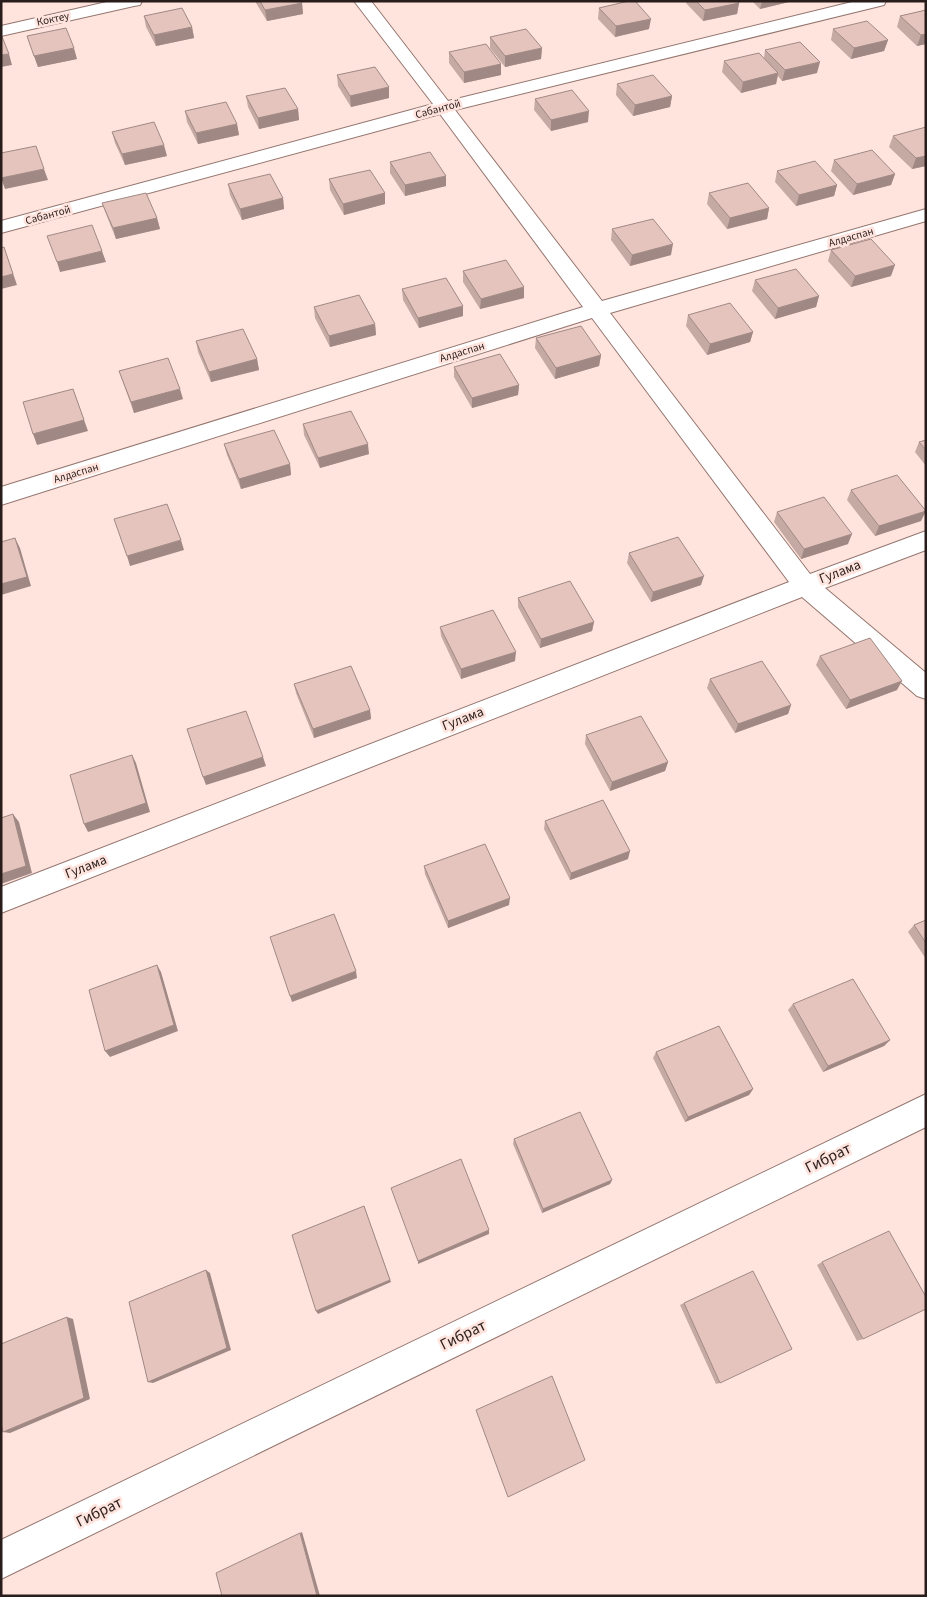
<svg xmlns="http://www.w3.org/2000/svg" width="927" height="1597" font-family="'Source Sans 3',sans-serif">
<rect width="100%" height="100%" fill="#ffe4de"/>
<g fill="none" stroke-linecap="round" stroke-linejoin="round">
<g stroke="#94766f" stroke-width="2">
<path id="minor" d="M111 1H142L140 5 134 6 1 36V26Z
M354 1H371L448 101 856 1H886L884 5 455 110 602 301 926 209V221L610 313 810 574 926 531V550L825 588 926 673V699L917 696 802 597 1 913V887L789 582 592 318 1 505V487L583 307 440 114 1 233V221L433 104Z
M926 1094V1127L1 1579V1540Z"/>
</g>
<use href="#minor" fill="#fff" fill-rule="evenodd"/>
</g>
<path fill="#c5a9a3" d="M255 1H301L302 3 303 14 267 21 256 3Z
M686 1H738L739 3 737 14 703 21 686 3Z
M752 1H793L760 9Z
M599 8 649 29 615 37 598 19Z
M926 10V44L917 46 897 27 900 16Z
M144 16 192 27 194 38 156 46 146 27Z
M833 29 888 40 884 51 851 59 831 40Z
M27 36 77 59 38 67Z
M490 37 542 48 541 59 505 67 490 48Z
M765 50 817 73 782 81 778 76 776 84 741 93 722 72 724 61 764 58Z
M449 52 501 64V75L464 83 449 63Z
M337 75 389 98 351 107 338 86Z
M617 84 672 96 670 107 633 116 616 95Z
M246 96 298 109 299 120 259 129 248 107Z
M535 99 588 122 551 131 534 110Z
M185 111 237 124 239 135 198 144 187 122Z
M112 132 167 156 125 165 115 143Z
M893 136 926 166 912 169 889 147Z
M834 160 895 174 891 185 853 195 831 171Z
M390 162 446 186 405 196 390 173Z
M777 171 837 185 834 196 796 206 775 182Z
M329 179 385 204 344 215 330 190Z
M228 184 283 198 284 209 242 220 230 195Z
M709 193 769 208 767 219 727 229 707 204Z
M102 203 157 218 160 229 116 239 106 214Z
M612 229 671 255 630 266 611 240Z
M831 250 891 276 851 287 828 261Z
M463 271 524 298 480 309 463 282Z
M755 280 819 296 816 307 775 319 752 291Z
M402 289 463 316 419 328 403 300Z
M314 307 375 324 376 335 330 347 315 318Z
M688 315 753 332 750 342 707 355 686 326Z
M536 338 601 355 599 366 555 379 535 348Z
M196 341 257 359 259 370 211 382 198 352Z
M454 367 519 385 518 395 472 408 454 377Z
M119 371 183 399 134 413Z
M303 424 369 454 320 468 304 435Z
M926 440V466L915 452 919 442Z
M224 444 290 464 291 475 241 489 227 455Z
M851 490 921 521 875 536 847 500Z
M777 512 848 544 801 559 774 522Z
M629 553 701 585 651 602 627 563Z
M518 598 594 622 592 631 540 648 518 607Z
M440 627 515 661 461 679 441 636Z
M820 656 897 690 846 709 816 665Z
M710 679 791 705 788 714 735 733 707 688Z
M294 684 370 710 371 719 314 738 296 693Z
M586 735 668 762 665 771 610 791 585 744Z
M545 821 628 859 570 880 544 829Z
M424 866 509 905 448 928 425 874Z
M926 920V959L908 932 914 925Z
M793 1004 890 1040 884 1046 823 1072 788 1010Z
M656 1052 753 1089 749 1095 685 1122 653 1058Z
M514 1139 612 1180 610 1184 542 1213 513 1144Z
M822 1262 863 1339 857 1341 817 1265Z
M684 1303 720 1383 716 1384 680 1305Z"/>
<path fill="#a08984" d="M762 1H793L760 9Z
M302 3 303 14 267 21 265 10Z
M739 3 737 14 703 21 705 10Z
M651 19 649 29 615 37 616 26Z
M192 27 194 38 156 46 154 35Z
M926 34V44L917 46 921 35Z
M888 40 884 51 851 59 854 48Z
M74 48 77 59 38 67 34 56Z
M542 48 541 59 505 67V56Z
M9 54 12 65 1 67V55Z
M820 62 817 73 782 81 785 70Z
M501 64V75L464 83V72Z
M778 73 776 84 741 93 743 82Z
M389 87V98L351 107 350 96Z
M672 96 670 107 633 116 635 105Z
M298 109 299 120 259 129 258 118Z
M589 111 588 122 551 131V120Z
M237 124 239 135 198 144 196 133Z
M164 145 167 156 125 165 122 154Z
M926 156V166L912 169 916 158Z
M44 169 48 180 5 189 1 178Z
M895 174 891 185 853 195 857 184Z
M446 176V186L405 196V185Z
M837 185 834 196 796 206 799 195Z
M385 193V204L344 215 343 204Z
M283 198 284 209 242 220 240 209Z
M769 208 767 219 727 229 730 218Z
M157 218 160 229 116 239 113 228Z
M673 244 671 255 630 266 632 255Z
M4 247 17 285 1 289V277Z
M102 251 106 262 60 272 57 262Z
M895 265 891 276 851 287 855 276Z
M524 287V298L480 309 481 299Z
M819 296 816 307 775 319 778 308Z
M463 306V316L419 328 418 318Z
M375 324 376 335 330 347 329 336Z
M753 332 750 342 707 355 710 344Z
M601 355 599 366 555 379 556 368Z
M257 359 259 370 211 382 209 372Z
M519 385 518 395 472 408V398Z
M73 389 88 431 37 445 33 434Z
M180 389 183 399 134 413 131 402Z
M368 444 369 454 320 468 318 458Z
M290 464 291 475 241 489 239 479Z
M926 511 921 521 875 536 879 526Z
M852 534 848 544 801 559 804 549Z
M15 538 20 548 31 586 1 595V584Z
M181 540 184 550 130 566 127 556Z
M704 576 701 585 651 602 653 592Z
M594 622 592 631 540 648 541 639Z
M516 652 515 661 461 679V669Z
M902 681 897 690 846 709 850 700Z
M791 705 788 714 735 733 738 724Z
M370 710 371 719 314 738 313 729Z
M132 755 136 763 150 812 88 832 84 824Z
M263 757 266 766 206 785 203 777Z
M668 762 665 771 610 791 612 782Z
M13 814 19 822 32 873 1 884V874Z
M630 851 628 859 570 880 571 873Z
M510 898 509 905 448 928V921Z
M157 965 161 972 178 1031 110 1057 105 1051Z
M356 971 357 978 292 1002 290 996Z
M890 1040 884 1046 823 1072 828 1066Z
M753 1089 749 1095 685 1122 688 1117Z
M612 1180 610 1184 542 1213 543 1209Z
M364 1206 391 1282 318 1314 316 1311Z
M489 1230V1234L418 1264V1261Z
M206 1270 210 1273 231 1350 153 1383 148 1382Z
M67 1317 73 1319 90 1399 10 1433 3 1432Z
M302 1532 320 1596H317L300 1533Z"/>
<path fill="#e5c4bd" stroke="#a08984" d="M260 1H301L302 3 265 10Z
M629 1H635L651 19 616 26 599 8Z
M696 1H738L739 3 705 10Z
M182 8 192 27 154 35 144 16Z
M926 10V34L921 35 900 16Z
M867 21 888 40 854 48 833 29Z
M66 28 74 48 34 56 27 36Z
M526 29 542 48 505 56 490 37Z
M1 34 9 54 1 55Z
M800 42 820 62 785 70 765 50Z
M486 44 501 64 464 72 449 52Z
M759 53 778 73 743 82 724 61Z
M375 67 389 87 350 96 337 75Z
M653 75 672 96 635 105 617 84Z
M285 88 298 109 258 118 246 96Z
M572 90 589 111 551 120 535 99Z
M226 102 237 124 196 133 185 111Z
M154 122 164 145 122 154 112 132Z
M926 127V156L916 158 893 136Z
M36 146 44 169 1 178V153Z
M872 150 895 174 857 184 834 160Z
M430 152 446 176 405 185 390 162Z
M815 161 837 185 799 195 777 171Z
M370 170 385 193 343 204 329 179Z
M270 174 283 198 240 209 228 184Z
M748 183 769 208 730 218 709 193Z
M146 193 157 218 113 228 102 203Z
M653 219 673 244 632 255 612 229Z
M92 225 102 251 57 262 47 236Z
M871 239 895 265 855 276 831 250Z
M4 247 13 274 1 277V248Z
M506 260 524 287 481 299 463 271Z
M796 269 819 296 778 308 755 280Z
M446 278 463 306 418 318 402 289Z
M359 295 375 324 329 336 314 307Z
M730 303 753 332 710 344 688 315Z
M581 326 601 355 556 368 536 338Z
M243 329 257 359 209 372 196 341Z
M500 354 519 385 472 398 454 367Z
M168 358 180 389 131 402 119 371Z
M73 389 84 420 33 434 23 402Z
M351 411 368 444 318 458 303 424Z
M274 430 290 464 239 479 224 444Z
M926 440V450L919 442Z
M897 475 926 511 879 526 851 490Z
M824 497 852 534 804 549 777 512Z
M167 504 181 540 127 556 114 519Z
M678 537 704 576 653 592 629 553Z
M15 538 27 577 1 584V542Z
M570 581 594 622 541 639 518 598Z
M493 610 516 652 461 669 440 627Z
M870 638 902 681 850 700 820 656Z
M762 661 791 705 738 724 710 679Z
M351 666 370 710 313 729 294 684Z
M246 711 263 757 203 777 187 729Z
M641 716 668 762 612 782 586 735Z
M132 755 146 803 84 824 70 775Z
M603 800 630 851 571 873 545 821Z
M13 814 26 866 1 874V818Z
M485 844 510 898 448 921 424 866Z
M334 914 356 971 290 996 270 937Z
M926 920V943L914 925Z
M157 965 174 1025 105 1051 89 990Z
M853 979 890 1040 828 1066 793 1004Z
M719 1026 753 1089 688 1117 656 1052Z
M580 1112 612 1180 543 1209 514 1139Z
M461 1159 489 1230 418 1261 391 1188Z
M364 1206 390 1280 316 1311 292 1235Z
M889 1231 926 1297V1309L863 1339 822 1262Z
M206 1270 227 1348 148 1382 129 1302Z
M753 1271 792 1349 720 1383 684 1303Z
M67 1317 84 1398 3 1432 1 1424V1344Z
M552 1376 585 1460 508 1497 476 1410Z
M300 1533 317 1596H222L216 1573Z"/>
<g text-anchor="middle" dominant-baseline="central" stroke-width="5" stroke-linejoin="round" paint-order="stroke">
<g font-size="11" fill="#291d1b" stroke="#ffe4de">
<text transform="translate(53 19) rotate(-12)">Коктеу</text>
<text transform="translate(438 109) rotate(-15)">Сабантой</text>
<text transform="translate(48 215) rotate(-15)">Сабантой</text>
<text transform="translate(851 237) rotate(-16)">Алдаспан</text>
<text transform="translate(462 352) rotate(-17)">Алдаспан</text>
<text transform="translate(76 473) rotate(-17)">Алдаспан</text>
</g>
<g font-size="14" fill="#291d1b" stroke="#ffe4de">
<text transform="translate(840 572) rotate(-21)">Гулама</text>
<text transform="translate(463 719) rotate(-21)">Гулама</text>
<text transform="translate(86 867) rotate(-21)">Гулама</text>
</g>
<g font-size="16" fill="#291d1b" stroke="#ffe4de">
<text transform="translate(828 1158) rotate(-26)">Гибрат</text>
<text transform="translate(463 1335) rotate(-26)">Гибрат</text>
<text transform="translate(99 1512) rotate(-26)">Гибрат</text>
</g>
</g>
<rect width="927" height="1597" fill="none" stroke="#291d1b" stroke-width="5"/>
</svg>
